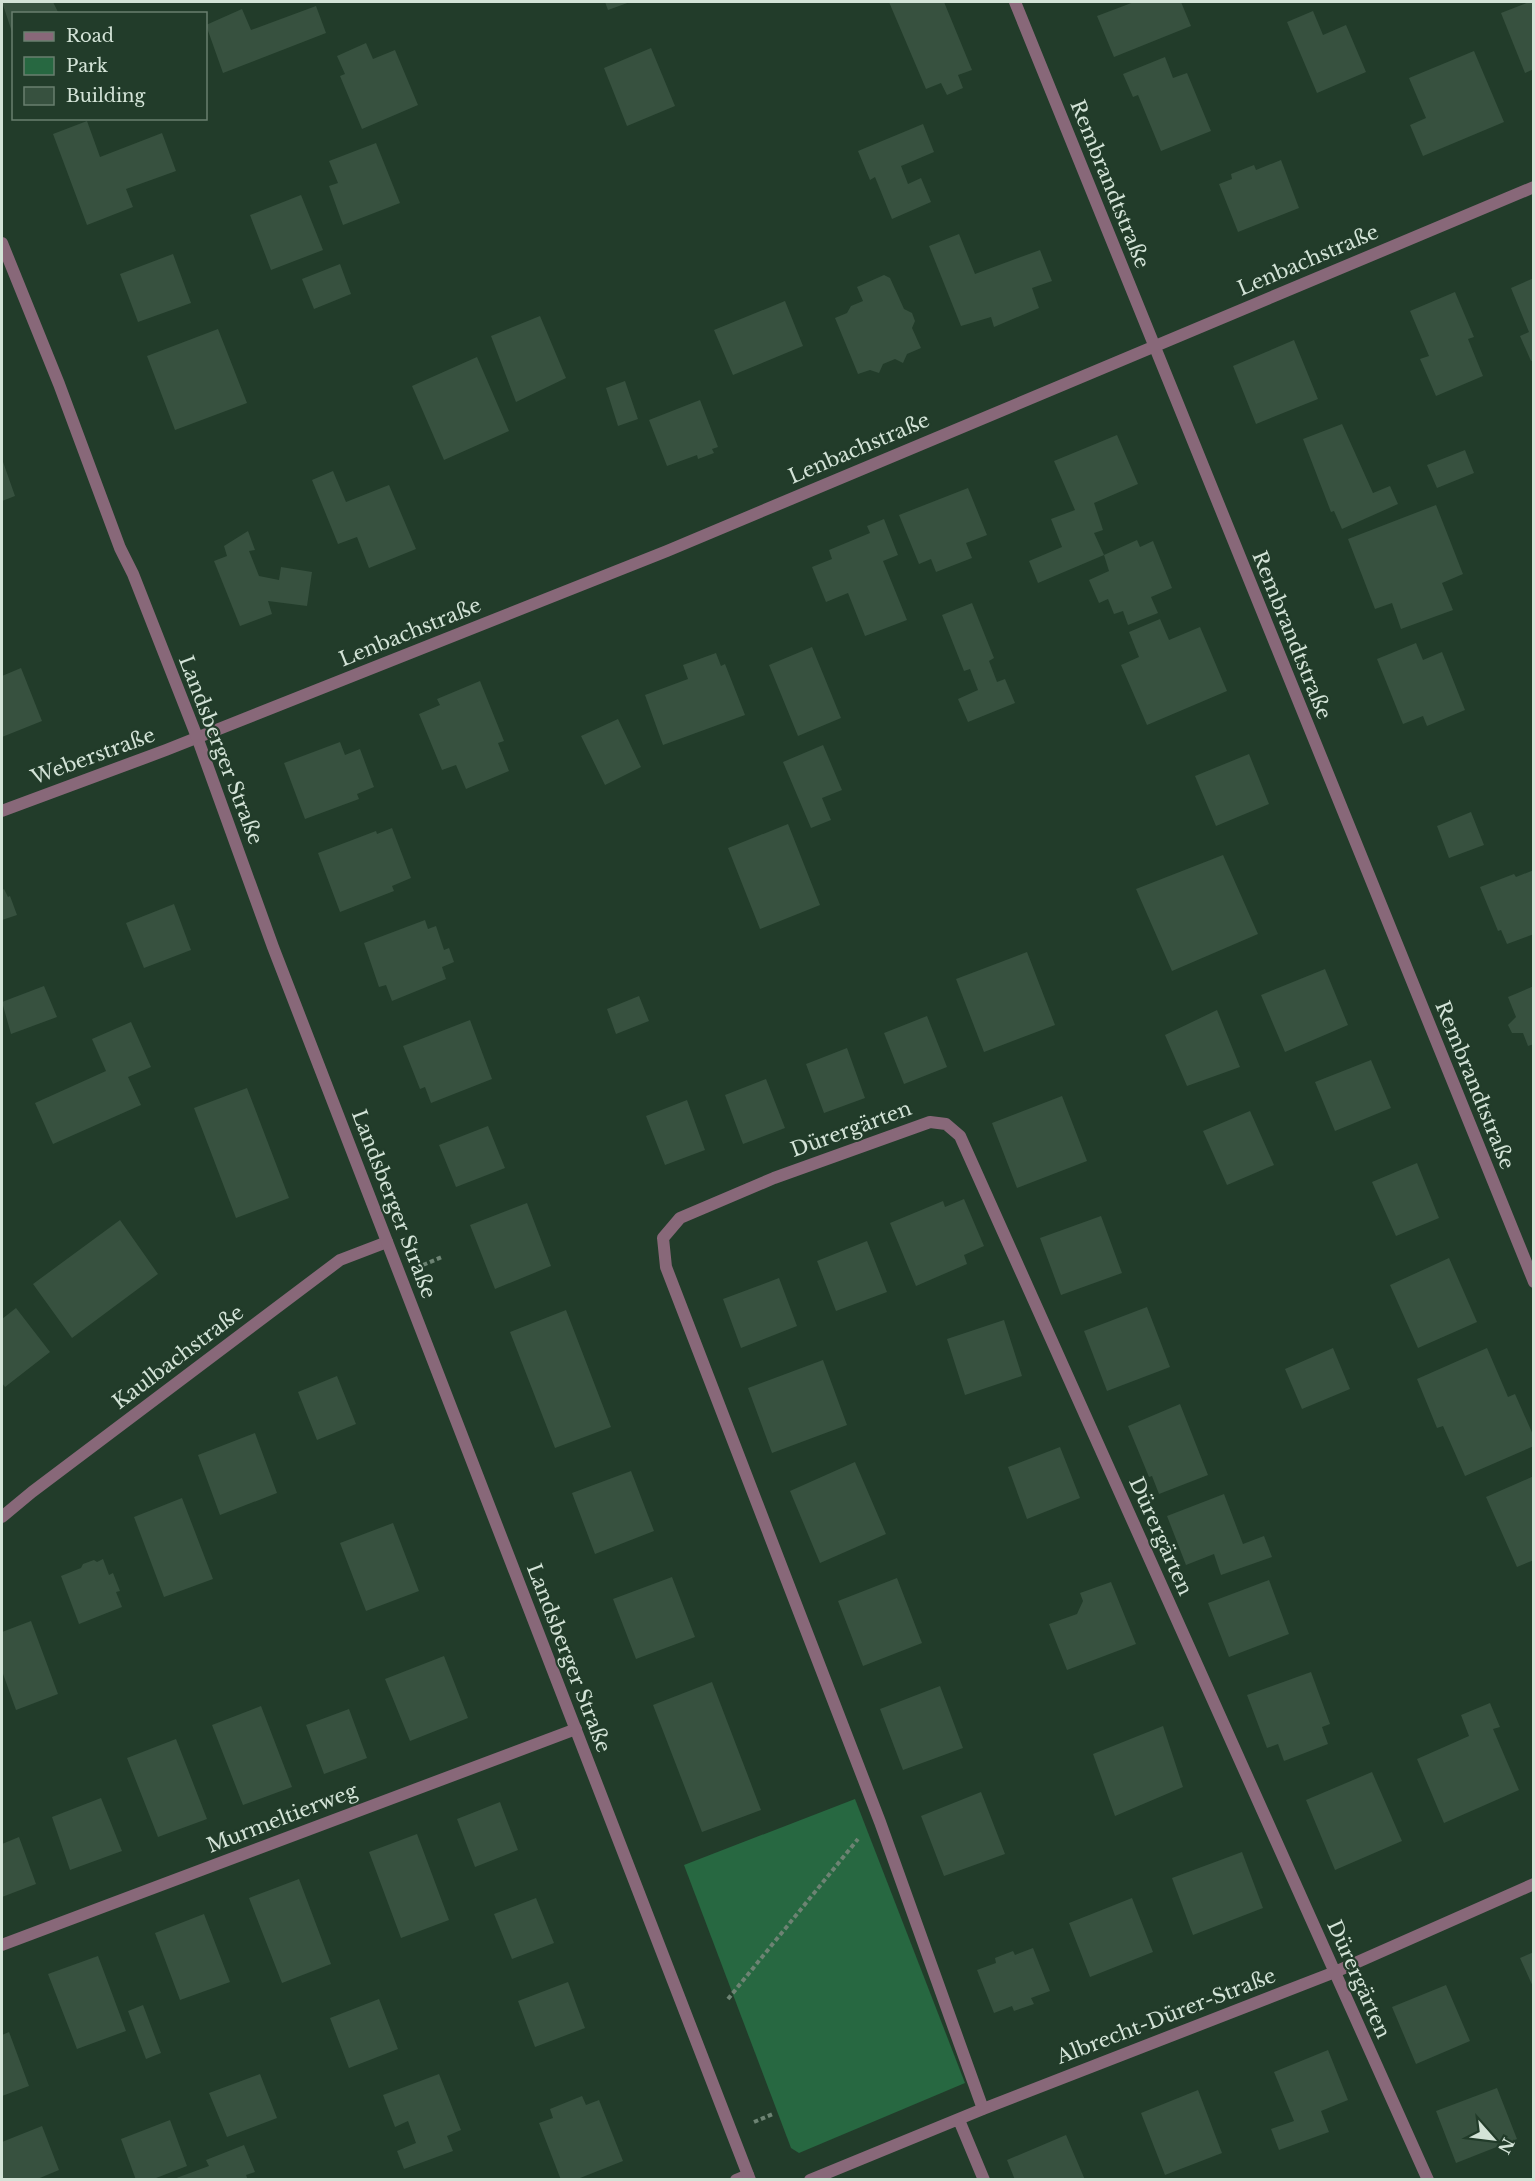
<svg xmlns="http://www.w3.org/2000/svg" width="1535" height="2181" font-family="'Libre Baskerville',serif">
<rect width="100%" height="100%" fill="#223c2a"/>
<path fill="#276841" d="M855 1799 965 2083 799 2153 791 2148 684 1865Z"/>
<path fill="#37513f" d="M2 2H53L58 12 53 14H14L13 35Z
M605 2H630L608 10Z
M889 2H944L972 70 958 75 963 88 947 95 941 83 926 89Z
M1134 2H1181L1191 26 1114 57 1097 16Z
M1529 2H1534V69L1525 73 1501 13Z
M316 6 326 33 223 73 206 25 242 9 251 30Z
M1313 11 1323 35 1346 25 1366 72 1317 93 1287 22Z
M366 43 373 59 395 50 418 105 362 129 340 76 345 74 337 56Z
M651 48 675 106 627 126 604 68Z
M1474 51 1504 122 1423 156 1410 125 1426 118 1409 78Z
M1165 57 1173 78 1187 73 1211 131 1161 151 1138 95 1133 97 1123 74Z
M87 121 100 157 162 133 176 171 126 189 133 207 87 225 53 134Z
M923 124 934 152 901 166 908 184 921 178 931 202 892 219 875 177 870 180 858 151Z
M376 143 400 203 343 225 329 186 338 183 329 161Z
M1281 160 1299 208 1238 232 1219 184 1232 179 1231 174 1254 165 1256 170Z
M301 195 323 250 271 270 250 215Z
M959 234 975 274 1040 250 1052 281 1032 288 1039 308 994 327 991 317 961 326 929 246Z
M173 254 191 303 138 322 120 274Z
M340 264 351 294 314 309 302 279Z
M884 275 890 278 904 309 912 313 915 321 912 328 921 348 907 354 903 363 895 359 883 364 879 373 870 370 858 374 835 318 847 313 851 306 863 301 857 287Z
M1534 278V360L1531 361 1520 336 1529 332 1511 288Z
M1455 292 1474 337 1468 339 1483 376 1436 396 1420 359 1429 356 1410 311Z
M785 301 803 346 733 375 714 330Z
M540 316 566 378 516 402 491 336Z
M218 329 247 403 175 430 147 356Z
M1294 340 1318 399 1256 424 1233 366Z
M477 357 509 431 444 460 412 386Z
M625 381 638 419 618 426 606 388Z
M700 400 718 447 712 449 714 453 698 459 697 455 667 466 649 420Z
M1342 424 1373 493 1390 486 1398 504 1342 529 1334 511 1331 512 1303 439Z
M1117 435 1138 484 1094 503 1103 530 1094 533 1104 555 1038 583 1029 561 1062 547 1051 519 1075 510 1054 461Z
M1465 450 1474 473 1437 488 1427 465Z
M2 459 15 496 2 501Z
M333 471 346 502 389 485 416 549 369 568 357 537 338 544 312 480Z
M968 488 987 535 966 543 972 558 936 572 931 559 919 564 899 515Z
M1436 505 1463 574 1442 583 1453 610 1401 629 1392 603 1375 609 1348 539Z
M884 519 898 555 883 561 907 620 865 636 848 593 826 602 812 567 832 559 829 550 870 533 867 526Z
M248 531 255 550 249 551 259 576 279 580 281 567 312 572 307 606 268 601 272 614 240 626 214 561 227 556 224 546Z
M1137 540 1140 547 1153 541 1172 588 1151 597 1158 613 1128 625 1123 611 1114 614 1108 599 1099 603 1089 580 1109 571 1104 555Z
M972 603 994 658 989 661 997 682 1005 679 1015 703 968 722 958 699 978 690 970 669 964 671 942 615Z
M1160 619 1169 640 1200 627 1227 691 1147 725 1121 665 1139 657 1129 632Z
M1416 643 1423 660 1442 652 1465 710 1427 726 1423 716 1403 724 1377 659Z
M812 647 841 718 798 736 769 665Z
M716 653 721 666 725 664 745 715 663 745 645 695 688 679 683 665Z
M21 668 42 721 2 737V676Z
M480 681 504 741 498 743 509 771 466 789 456 765 442 770 419 714 440 705 437 699Z
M618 719 641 767 605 785 581 736Z
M340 742 345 755 360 749 374 787 357 794 359 799 305 819 284 763Z
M823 745 842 790 822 798 831 820 811 828 783 762Z
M1249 754 1269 804 1216 826 1195 776Z
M1471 812 1484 845 1449 858 1437 826Z
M788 824 820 905 760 929 728 848Z
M392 828 411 878 392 886 394 891 340 912 318 853 376 831 377 834Z
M1223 855 1258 934 1172 971 1136 889Z
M1534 870V934L1507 944 1501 930 1498 931 1480 887 1514 874 1516 877Z
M4 889 8 897 10 896 17 915 2 920V890Z
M174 904 191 950 144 968 126 923Z
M425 920 428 929 436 926 444 950 449 948 454 962 442 967 446 979 392 1001 386 985 379 987 364 943Z
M1027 952 1055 1025 984 1052 956 979Z
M1325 969 1348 1025 1285 1052 1261 995Z
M44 986 57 1017 11 1034 2 1002Z
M1534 986V1044L1528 1046 1523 1033H1512L1508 1025 1516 1017 1508 997Z
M639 996 649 1021 616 1034 607 1009Z
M1217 1010 1240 1067 1187 1086 1165 1035Z
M927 1016 947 1067 904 1084 884 1033Z
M470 1020 492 1079 431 1103 425 1087 420 1089 403 1046Z
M131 1022 151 1067 128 1077 141 1105 53 1144 35 1103 106 1071 92 1039Z
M847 1048 865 1098 824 1113 806 1064Z
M1371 1060 1391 1108 1335 1131 1315 1082Z
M766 1079 785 1128 743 1144 725 1095Z
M247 1088 289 1198 236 1218 194 1108Z
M1062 1096 1087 1161 1017 1188 992 1123Z
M687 1100 705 1150 665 1165 646 1116Z
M1250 1111 1274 1165 1227 1185 1203 1131Z
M488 1126 505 1168 456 1187 439 1145Z
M1417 1163 1439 1218 1396 1236 1372 1182Z
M964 1199 984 1246 964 1255 967 1264 916 1286 890 1223 943 1201 945 1207Z
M527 1203 551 1266 495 1289 470 1225Z
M1101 1216 1122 1273 1061 1295 1040 1238Z
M120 1220 158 1274 72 1338 33 1284Z
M867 1241 887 1292 836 1311 817 1261Z
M1449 1258 1477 1322 1418 1348 1390 1285Z
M779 1278 797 1326 741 1348 723 1299Z
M1147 1307 1170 1367 1107 1391 1084 1331Z
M16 1308 50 1352 5 1387 2 1383V1319Z
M566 1310 611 1427 555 1448 510 1332Z
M1004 1320 1022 1376 965 1395 947 1339Z
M1333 1348 1350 1389 1302 1409 1285 1369Z
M1487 1348 1508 1397 1515 1394 1534 1437V1446L1465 1476 1443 1426 1437 1428 1417 1379Z
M823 1360 847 1425 772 1453 748 1388Z
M337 1376 356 1424 317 1440 298 1392Z
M1180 1404 1208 1475 1159 1494 1152 1476 1149 1477 1128 1426Z
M255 1433 277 1493 220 1515 198 1455Z
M1060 1447 1080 1498 1027 1519 1008 1467Z
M855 1462 886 1534 820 1563 790 1491Z
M631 1471 654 1531 595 1554 572 1493Z
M1534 1476V1560L1517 1567 1486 1497Z
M1224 1494 1243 1544 1264 1536 1272 1557 1221 1575 1214 1554 1186 1565 1167 1516Z
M182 1498 213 1579 164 1597 134 1517Z
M393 1523 419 1591 366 1611 340 1543Z
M103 1559 109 1575 113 1573 120 1591 116 1592 122 1607 79 1624 61 1576 81 1568 83 1564 94 1560 97 1562Z
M672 1577 695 1637 636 1659 613 1599Z
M897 1578 922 1643 863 1666 838 1601Z
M1269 1580 1289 1634 1229 1657 1208 1603Z
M1111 1582 1136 1644 1067 1670 1049 1624 1077 1614 1083 1601 1080 1593Z
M31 1621 58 1694 16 1710 2 1671V1632Z
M444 1656 468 1718 410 1741 385 1679Z
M1311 1672 1330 1724 1322 1727 1328 1744 1284 1761 1278 1744 1267 1748 1247 1695Z
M712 1682 761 1810 702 1832 653 1705Z
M940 1686 963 1748 903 1770 880 1709Z
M1490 1703 1500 1727 1493 1729 1519 1790 1444 1823 1417 1759 1469 1736 1461 1715Z
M261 1706 292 1787 243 1805 212 1725Z
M349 1709 367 1758 324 1774 306 1725Z
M1163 1726 1183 1787 1115 1816 1093 1754Z
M176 1739 207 1819 158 1837 127 1758Z
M1372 1772 1402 1841 1335 1870 1306 1800Z
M981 1792 1005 1854 944 1876 921 1816Z
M101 1798 122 1851 70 1870 52 1817Z
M500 1802 518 1850 475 1867 457 1819Z
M417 1834 449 1920 401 1938 369 1852Z
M19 1837 36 1884 2 1897V1844Z
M1242 1852 1263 1908 1193 1935 1172 1878Z
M299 1879 331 1964 282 1983 249 1898Z
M536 1898 554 1943 512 1959 494 1914Z
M1132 1898 1153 1952 1090 1977 1069 1923Z
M204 1914 230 1982 180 2000 155 1933Z
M1033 1948 1050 1991 1031 1998 1034 2004 1014 2011 1012 2006 994 2013 977 1970 996 1963 995 1958 1013 1951 1015 1955Z
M1534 1952V1989L1520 1958Z
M98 1956 126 2031 77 2049 48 1974Z
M568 1982 585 2028 535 2047 518 2001Z
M1446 1985 1470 2041 1416 2064 1392 2007Z
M379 1999 398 2049 349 2068 330 2018Z
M143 2005 161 2053 146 2059 128 2011Z
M9 2032 29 2086 2 2096V2035Z
M1328 2050 1348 2100 1321 2111 1329 2132 1279 2150 1271 2129 1294 2121 1274 2072Z
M260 2074 277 2118 227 2137 209 2093Z
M439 2074 461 2130 447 2136 453 2151 404 2169 397 2151 416 2143 408 2121 395 2127 383 2095Z
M1497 2088 1517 2139 1456 2163 1436 2111Z
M1198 2090 1222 2153 1165 2175 1141 2113Z
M582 2096 586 2105 599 2100 623 2161 575 2180H561L539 2123 553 2118 550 2109Z
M170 2120 187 2166 151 2180H136L121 2139Z
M42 2126 59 2170 35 2180H2V2142Z
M1066 2135 1085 2180H1015L1007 2160Z
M244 2145 255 2172 246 2175 248 2180H171L209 2166 206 2160Z"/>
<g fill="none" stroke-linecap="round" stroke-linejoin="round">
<path stroke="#6d8373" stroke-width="4" stroke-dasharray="4.5 3" stroke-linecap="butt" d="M423 1265 442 1257
M728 1999 858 1839
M754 2122 773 2114"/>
<path stroke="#886879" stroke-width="12" d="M1015 2 1534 1282
M2 811 166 750 667 551 1534 187
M2 1517 32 1492 340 1260 387 1242
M2 1945 576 1729
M983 2109 880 1822 666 1267 663 1238 680 1218 774 1178 930 1122 946 1124 960 1136 1428 2180
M959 2120 984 2180
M736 2180 748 2175
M810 2180 983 2109 1335 1972 1534 1884"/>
<path stroke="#886879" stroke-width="12" d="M2 243 59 384 120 548 133 574 197 737 273 947 750 2180"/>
</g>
<g text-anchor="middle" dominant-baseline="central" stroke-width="4.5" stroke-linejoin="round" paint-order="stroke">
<g font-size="20" fill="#d3e3d7" stroke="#223c2a">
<text transform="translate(1110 184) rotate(68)">Rembrandtstraße</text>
<text transform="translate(1308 260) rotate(-23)">Lenbachstraße</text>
<text transform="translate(859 448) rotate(-23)">Lenbachstraße</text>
<text transform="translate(410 632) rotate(-22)">Lenbachstraße</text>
<text transform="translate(1292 635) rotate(68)">Rembrandtstraße</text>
<text transform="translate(221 750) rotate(69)">Landsberger Straße</text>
<text transform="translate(93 756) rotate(-20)">Weberstraße</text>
<text transform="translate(1475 1085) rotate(68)">Rembrandtstraße</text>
<text transform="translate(851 1129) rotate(-20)">Dürergärten</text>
<text transform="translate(394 1204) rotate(69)">Landsberger Straße</text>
<text transform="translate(178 1357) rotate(-37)">Kaulbachstraße</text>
<text transform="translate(1161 1536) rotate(66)">Dürergärten</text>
<text transform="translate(569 1658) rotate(69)">Landsberger Straße</text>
<text transform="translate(282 1818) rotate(-21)">Murmeltierweg</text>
<text transform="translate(1359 1979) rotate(66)">Dürergärten</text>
<text transform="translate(1166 2016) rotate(-21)">Albrecht-Dürer-Straße</text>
</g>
</g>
<rect width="1535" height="2181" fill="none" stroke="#d3e3d7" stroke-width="6"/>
<rect x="12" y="12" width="195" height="108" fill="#223c2a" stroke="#697f6f" stroke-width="1.5"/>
<rect x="24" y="32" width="30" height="9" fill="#886879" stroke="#697f6f" stroke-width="1.5"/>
<text x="66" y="42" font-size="18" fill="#d3e3d7">Road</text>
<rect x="24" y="57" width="30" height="18" fill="#276841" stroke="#697f6f" stroke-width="1.5"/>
<text x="66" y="72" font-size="18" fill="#d3e3d7">Park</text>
<rect x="24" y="87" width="30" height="18" fill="#37513f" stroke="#697f6f" stroke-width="1.5"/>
<text x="66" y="102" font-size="18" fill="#d3e3d7">Building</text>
<g transform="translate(1493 2139) rotate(118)" stroke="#223c2a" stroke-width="4.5" paint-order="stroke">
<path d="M0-4.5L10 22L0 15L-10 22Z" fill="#d3e3d7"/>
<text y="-9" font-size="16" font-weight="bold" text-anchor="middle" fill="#d3e3d7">N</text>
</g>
</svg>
